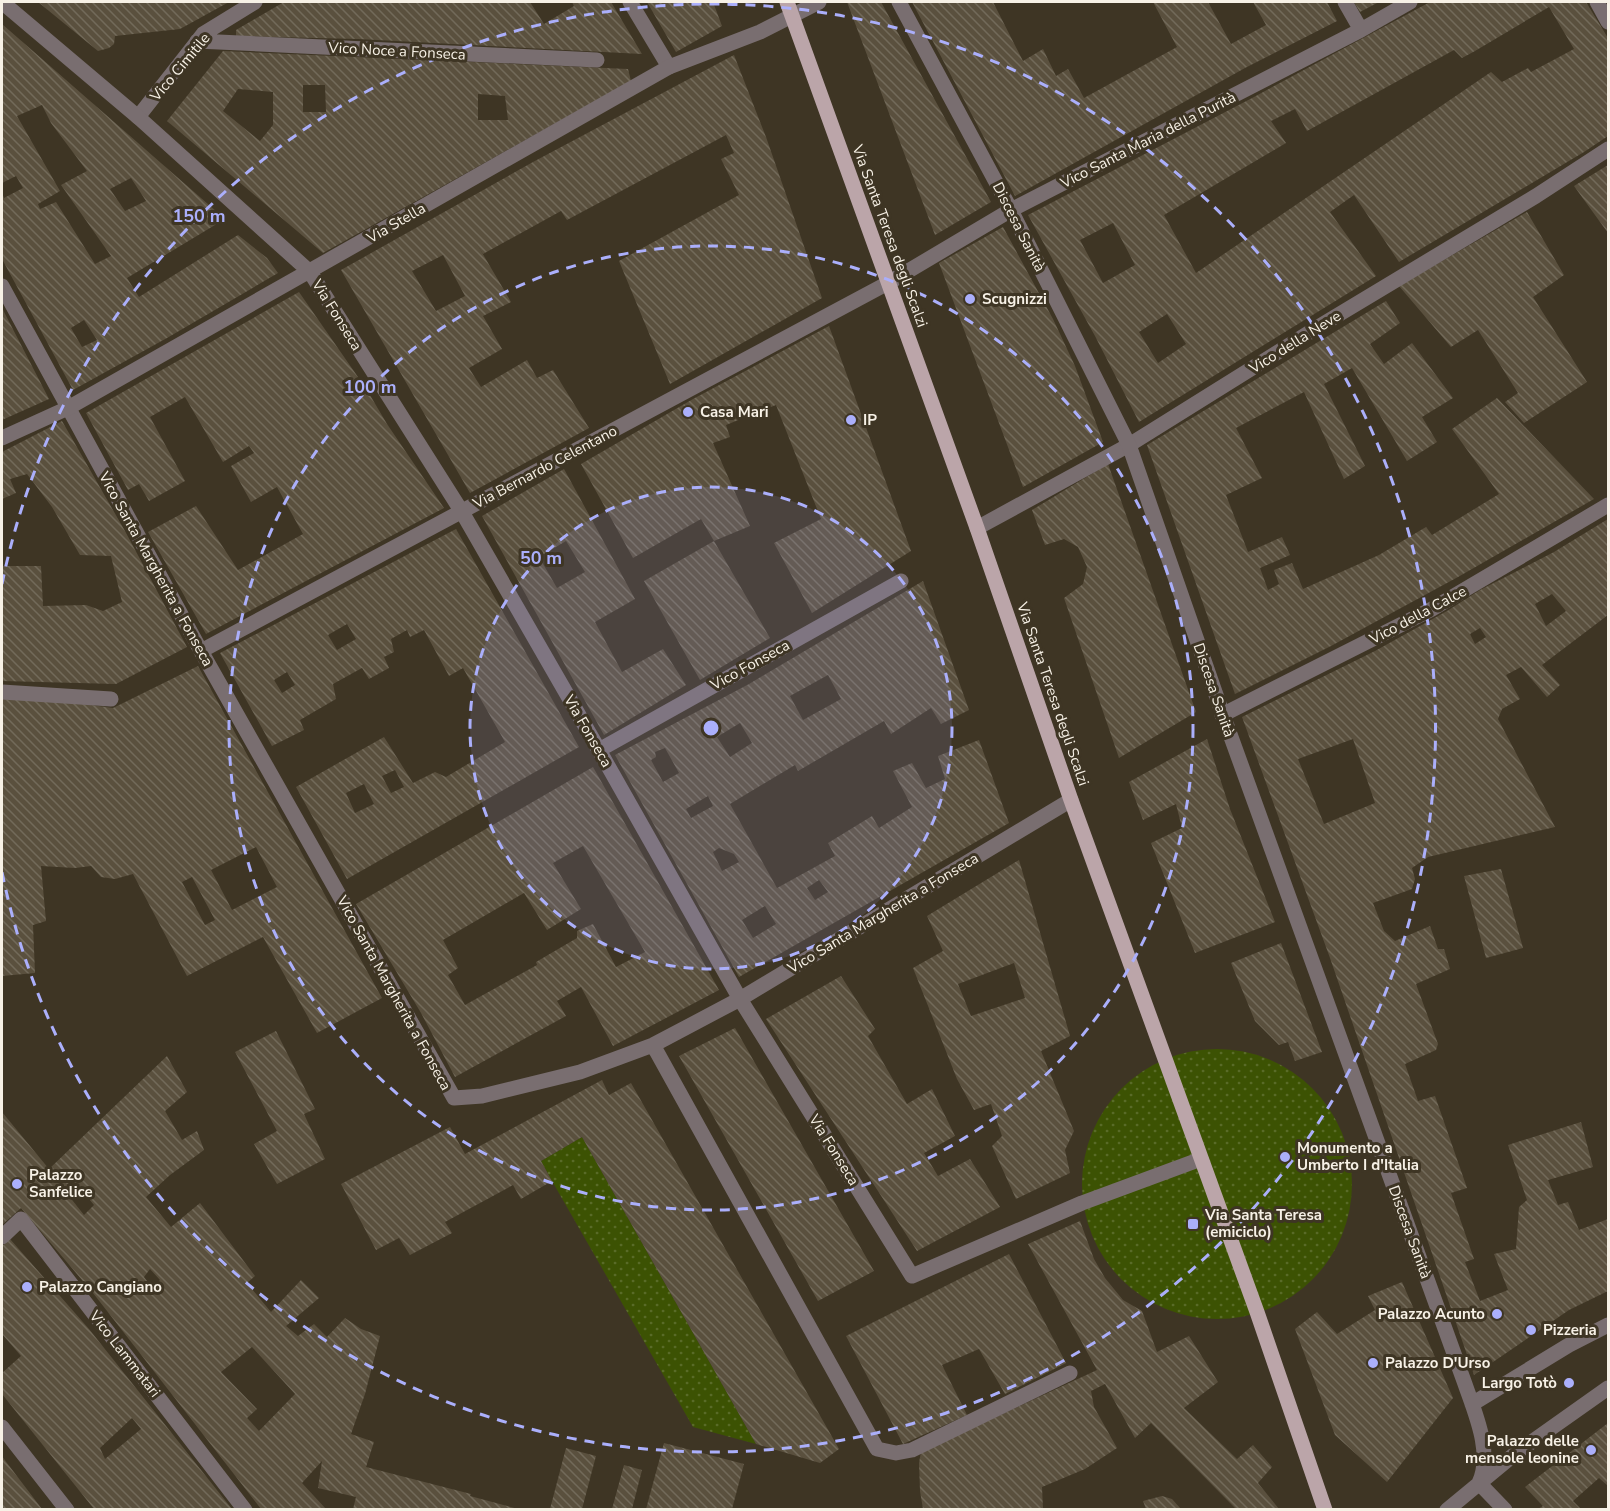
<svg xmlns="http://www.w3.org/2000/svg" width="1610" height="1511" font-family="'Nunito Sans',sans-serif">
<defs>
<pattern id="green-dots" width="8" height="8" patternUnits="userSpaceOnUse" patternTransform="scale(1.5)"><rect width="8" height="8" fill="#3c5203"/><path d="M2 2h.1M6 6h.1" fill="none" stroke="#596b28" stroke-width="1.8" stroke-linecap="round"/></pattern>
<pattern id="building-back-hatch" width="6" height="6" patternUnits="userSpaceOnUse" patternTransform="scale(1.5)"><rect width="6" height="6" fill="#5a503e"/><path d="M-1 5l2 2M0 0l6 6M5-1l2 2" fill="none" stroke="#726a5a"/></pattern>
</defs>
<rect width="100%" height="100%" fill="#3e3524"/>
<path fill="url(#green-dots)" d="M1082 1184a135 135 0 1 1 270 0a135 135 0 1 1-270 0Z
M582 1137 756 1444 693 1427 552 1181 541 1161Z"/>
<path fill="url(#building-back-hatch)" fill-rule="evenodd" d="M38 2H229L180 29 115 36 114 44 109 48 98 51Z
M284 2H530L544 24 574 6 572 2H611L642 54 358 39 236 36V30Z
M647 2H713L722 26 676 52Z
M847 2H881L991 202 935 235Z
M912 2H993L1023 61 1043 49 1056 76 1068 69 1084 98 1177 47 1153 2H1208L1231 44 1266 25 1253 2H1327L1337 21 1245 68 1015 196Z
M1354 2H1379L1360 12Z
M1430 2H1586L1608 38V136L1584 152 1399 262 1354 195 1330 212 1376 276 1139 422 1095 336 1028 215 1254 97ZM1549 7 1574 49 1531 72 1528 68 1502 82 1491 72 1196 273 1164 215 1286 143 1271 121 1295 109 1307 131 1454 50 1462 58 1475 51ZM1113 223 1135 265 1103 283 1080 240ZM1167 314 1186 344 1158 363 1139 332Z
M2 24 225 219 127 278 139 297 238 235 267 258 278 273 167 338 73 390 2 259V193L4 198 23 188 16 176 2 183ZM42 105 51 123 87 171 61 185 111 256 95 264 56 202 40 209 38 204 60 191 17 116ZM131 178 146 201 125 211 110 189ZM84 320 97 340 82 347 71 328Z
M223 51 628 69 631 81 323 253 167 121ZM303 85H325L326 112H303ZM238 89 273 92V125L260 141 223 111ZM478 94 505 96 508 120H478Z
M734 55 766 137 822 298 670 384 619 261 739 195 721 159 734 153 726 135 567 220 561 211 483 254 474 239 511 302 483 316 502 349 469 368 481 387 527 360 537 378 553 370 589 428 470 493 341 270 533 162ZM443 255 465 296 436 311 412 271Z
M1608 165V233L1574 186Z
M1527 212 1564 275 1533 297 1587 382 1524 423 1505 402 1518 393 1478 330 1451 347 1399 286Z
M1003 227 1053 319 1075 366 1103 442 1023 487 939 263Z
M299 292 367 390 387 424 444 508 206 634 148 532 196 506 238 570 303 534 277 487 251 502 231 466 254 453 249 446 223 462 185 397 150 417 185 481 149 501 139 484 128 490 86 413Z
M1386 301 1400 323 1370 344 1384 364 1412 343 1453 398 1422 417 1437 442 1407 461 1352 368 1324 384 1365 466 1344 479 1304 392 1236 428 1262 478 1226 495 1248 552 1282 537 1290 555 1260 568 1268 590 1279 584 1274 570 1292 563 1303 589 1379 555 1426 527 1432 535 1499 494 1452 429 1497 398 1594 499 1458 577 1331 646 1235 694 1147 445Z
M2 308 49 399 2 420Z
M829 326 911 551 812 613 774 543 821 519 776 405 726 425 730 437 713 443 750 526 714 541 770 638 700 680 644 581 714 541 701 519 633 558 581 464 693 399Z
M62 421 125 531 187 647 116 684 2 681V566H41L43 606 86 605 103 611 122 602 111 556 80 555 52 507 27 474 10 479 16 493 2 499V452Z
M1108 464 1196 712 1119 758 1064 598 1083 584 1087 567 1078 547 1064 539 1045 545 1032 510Z
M564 469 635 599 595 622 622 672 663 649 686 685 604 735 482 516ZM566 541 585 572 557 588 539 557Z
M1608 519V615L1542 665 1560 685 1547 697 1521 667 1506 675 1520 699 1502 709 1498 719 1555 827 1428 857 1412 868 1415 879 1412 889 1373 903 1384 931 1395 941 1430 926 1438 949H1444L1450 969 1416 984 1438 1044 1436 1050 1405 1064 1418 1101 1435 1096 1467 1188 1451 1193 1474 1259 1465 1262 1480 1301 1508 1290 1494 1254 1516 1249 1519 1207 1527 1200 1508 1145 1581 1122 1593 1167 1548 1180 1558 1205 1568 1202 1579 1230 1608 1219V1291L1569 1310 1474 1375 1330 958 1242 717 1375 651 1447 611 1480 590 1554 552ZM1552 594 1566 611 1546 626 1535 604ZM1480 628 1486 637 1475 644 1470 634ZM1353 739 1375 803 1324 824 1298 759Z
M456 529 579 747 347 879 296 787 384 737 413 783 435 772 446 777 505 742 463 668 449 676 424 630 410 637 407 630 391 639 394 652 384 657 389 668 369 679 362 668 333 684 336 699 300 720 304 730 272 746 220 653ZM347 624 356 639 337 650 328 635ZM287 672 295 685 282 693 274 680ZM395 770 404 787 391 793 382 776ZM364 784 374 804 355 813 346 793Z
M923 581 969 710 941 724 931 708 891 734 884 721 798 771 795 765 730 804 777 888 835 856 828 843 872 816 879 828 912 807 893 771 912 763 926 788 945 779 938 756 979 740 1009 823 739 977 615 755 749 684ZM828 675 841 699 803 720 790 696ZM740 723 752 743 730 757 717 737ZM665 748 679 773 663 782 651 760 656 757 655 752ZM708 796 713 806 691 818 686 809ZM719 848 734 854 739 862 722 871 713 852ZM819 880 828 892 815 900 807 888ZM765 906 776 924 753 938 742 920Z
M198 666 382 998 317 1033 263 937 187 976 133 874 115 879 101 877 91 866 75 868 41 866 46 921 33 925 35 973 2 976V699L76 703 113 708ZM256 847 277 887 232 910 211 870ZM192 877 215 920 205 925 182 882Z
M1207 739 1230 809 1275 922 1195 953 1151 843 1182 828 1176 804 1143 820 1129 782Z
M593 767 719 990 613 1046 581 987 557 1001 566 1016 455 1077 421 1013 356 904ZM583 846 645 952 616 967 593 924 577 931V938L536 962 537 965 465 1005 448 975 458 968 443 940 524 893 547 930 581 909 553 863Z
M1019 860 1070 1036 1041 1051 1074 1131 1065 1150 1070 1173 1016 1199 992 1146 1002 1136 991 1104 974 1110 957 1079 913 968 943 951 927 916ZM1014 963 1025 998 971 1016 958 984Z
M1501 869 1523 948 1486 958 1464 876Z
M1281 943 1322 1052 1295 1061 1288 1042 1279 1045 1255 1021 1231 963Z
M841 976 875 1029 868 1036 907 1104 932 1089 955 1136 924 1153 938 1176 970 1159 1000 1207 917 1251 766 1019Z
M735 1028 874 1271 818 1301 679 1056Z
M276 1031 315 1109 304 1114 325 1159 277 1184 254 1144 277 1131 235 1052Z
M167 1056 187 1092 165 1111 182 1140 197 1131 204 1150 170 1175 146 1197 171 1227 200 1203 255 1276 247 1283 271 1312 301 1280 319 1298 286 1326 298 1336 314 1324 327 1337 345 1318 361 1329 380 1336 365 1394 351 1434 374 1442 366 1467 471 1494 470 1496 518 1509H353L356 1497 318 1488 322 1461 302 1483 326 1509H261L93 1293 21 1208 2 1225V1112L49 1169ZM79 1187 94 1205 84 1215 69 1196ZM150 1269 160 1280 143 1293 139 1289 147 1281 144 1277ZM252 1347 295 1394 259 1431 247 1418 257 1409 221 1372Z
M602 1080 609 1095 631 1083 839 1449 820 1463 756 1444 582 1137 541 1161 552 1181 521 1199 513 1185 445 1222 452 1233 410 1255 399 1238 376 1250 341 1184 450 1127 465 1154Z
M1080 1221 1094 1259 1105 1278 1123 1300 1142 1311 1157 1352 1189 1336 1218 1382 1184 1408 1237 1459 1253 1445 1272 1467 1258 1483 1279 1509H1236L1151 1423 1135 1438 1105 1384 1091 1391 1094 1407 1117 1448 1085 1469 1042 1487 1043 1509H923L920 1491 919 1463 921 1452 1097 1370 1028 1244Z
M10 1239 89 1329 232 1509H94L2 1394V1373L21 1356 2 1334V1246ZM132 1418 141 1429 105 1459 100 1448Z
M1009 1254 1066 1363 1005 1394 979 1349 942 1365 967 1415 903 1444 846 1336Z
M1402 1282 1453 1398 1387 1482 1335 1435 1295 1329 1317 1312 1337 1334 1375 1310 1368 1296Z
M1608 1423V1486L1599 1478 1573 1501 1581 1509H1538L1543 1506 1525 1487Z
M664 1443 744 1464 732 1509H646Z
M566 1448 596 1456 582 1509H550Z
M2 1456 7 1463 42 1509H2Z
M624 1465 642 1470 632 1509H612Z
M1162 1496 1172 1499 1181 1509H1146L1143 1501Z"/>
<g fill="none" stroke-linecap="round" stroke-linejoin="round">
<path stroke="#796e70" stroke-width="15" d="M630 2 669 67
M1345 2 1361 30
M1597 2 1608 22
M197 41 597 60
M138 117 203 34 255 2
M888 283 1011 210 1361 30 1410 2
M2 286 201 651
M977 528 1129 445 1318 327 1536 196 1608 149
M1222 715 1432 609 1608 505
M2 1237 21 1219 245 1510"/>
<path stroke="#796e70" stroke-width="15" d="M2 2 138 117 310 272 462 512 599 750 740 999 912 1276 1082 1203 1201 1159
M899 2 1011 210 1129 445 1222 712 1465 1384C1475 1413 1493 1453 1479 1483
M888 283 201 651 454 1098 482 1096 580 1072 653 1045 740 999 1071 800
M2 438 68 408 669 67 760 32 819 2
M2 692 111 699
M599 750 901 581
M653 1045 877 1449 896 1453 912 1450 1070 1373
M1472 1404 1569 1345 1608 1325
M2 1427 67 1510
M1479 1483 1505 1510
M1447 1510 1516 1453 1608 1388"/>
<path stroke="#bba5a9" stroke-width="15" d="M787 2 977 528 1071 800 1257 1312 1325 1510"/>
</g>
<circle cx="711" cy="728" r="241" fill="#abaffb" fill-opacity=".12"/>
<g fill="none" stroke="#abaffb" stroke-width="3" stroke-dasharray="10 8">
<circle cx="711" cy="728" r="241"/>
<circle cx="711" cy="728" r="482"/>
<path d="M2 584A724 724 0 1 1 2 872"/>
</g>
<g fill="#abaffb" stroke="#3e3524" stroke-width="2">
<circle cx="970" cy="299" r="6"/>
<circle cx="688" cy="412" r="6"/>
<circle cx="851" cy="420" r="6"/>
<circle cx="1285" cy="1157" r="6"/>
<circle cx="17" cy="1184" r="6"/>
<rect x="1187" y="1218" width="12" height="12" rx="3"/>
<circle cx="27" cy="1287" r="6"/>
<circle cx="1497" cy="1314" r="6"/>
<circle cx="1531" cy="1330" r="6"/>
<circle cx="1373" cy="1363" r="6"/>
<circle cx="1569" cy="1383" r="6"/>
<circle cx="1591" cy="1450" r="6"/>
</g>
<g text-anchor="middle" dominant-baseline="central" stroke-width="6" stroke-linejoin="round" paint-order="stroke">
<g font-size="15" fill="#f7f1e6" stroke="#3e3524">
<text transform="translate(397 51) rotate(3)">Vico Noce a Fonseca</text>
<text transform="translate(180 67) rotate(-50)">Vico Cimitile</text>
<text transform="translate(1148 140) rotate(-27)">Vico Santa Maria della Purità</text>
<text transform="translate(396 223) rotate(-30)">Via Stella</text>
<text transform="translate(1019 227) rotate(63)">Discesa Sanità</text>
<text transform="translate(890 236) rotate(70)">Via Santa Teresa degli Scalzi</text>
<text transform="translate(337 315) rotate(58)">Via Fonseca</text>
<text transform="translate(1295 342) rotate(-32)">Vico della Neve</text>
<text transform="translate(545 467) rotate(-28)">Via Bernardo Celentano</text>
<text transform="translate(156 569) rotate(61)">Vico Santa Margherita a Fonseca</text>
<text transform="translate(1418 615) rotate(-28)">Vico della Calce</text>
<text transform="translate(750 665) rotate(-29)">Vico Fonseca</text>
<text transform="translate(1214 690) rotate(71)">Discesa Sanità</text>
<text transform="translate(1053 694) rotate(71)">Via Santa Teresa degli Scalzi</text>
<text transform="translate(588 731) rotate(60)">Via Fonseca</text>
<text transform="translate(883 913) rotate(-31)">Vico Santa Margherita a Fonseca</text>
<text transform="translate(394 993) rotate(61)">Vico Santa Margherita a Fonseca</text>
<text transform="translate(834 1150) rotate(58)">Via Fonseca</text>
<text transform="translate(1410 1232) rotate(70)">Discesa Sanità</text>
<text transform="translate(125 1354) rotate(52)">Vico Lammatari</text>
</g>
<g font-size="15" font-weight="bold" fill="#f7f1e6" stroke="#3e3524" text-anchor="start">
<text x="982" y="299">Scugnizzi</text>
<text x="700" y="412">Casa Mari</text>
<text x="863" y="420">IP</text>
<text x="1297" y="1148">Monumento a<tspan x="1297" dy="17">Umberto I d'Italia</tspan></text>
<text x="29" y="1175">Palazzo<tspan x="29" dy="17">Sanfelice</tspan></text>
<text x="1205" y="1215">Via Santa Teresa<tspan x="1205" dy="17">(emiciclo)</tspan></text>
<text x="39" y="1287">Palazzo Cangiano</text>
<text x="1485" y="1314" text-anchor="end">Palazzo Acunto</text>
<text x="1543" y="1330">Pizzeria</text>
<text x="1385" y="1363">Palazzo D'Urso</text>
<text x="1557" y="1383" text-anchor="end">Largo Totò</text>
<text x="1579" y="1441" text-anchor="end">Palazzo delle<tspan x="1579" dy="17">mensole leonine</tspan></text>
</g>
</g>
<circle cx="711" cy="728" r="9" fill="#abaffb" stroke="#3e3524" stroke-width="3"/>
<g font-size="18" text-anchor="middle" font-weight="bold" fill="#abaffb" stroke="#3e3524" stroke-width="6" stroke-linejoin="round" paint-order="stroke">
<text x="199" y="222">150 m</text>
<text x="370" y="393">100 m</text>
<text x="541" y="564">50 m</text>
</g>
<rect width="1610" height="1511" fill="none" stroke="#f7f1e6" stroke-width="6"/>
</svg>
